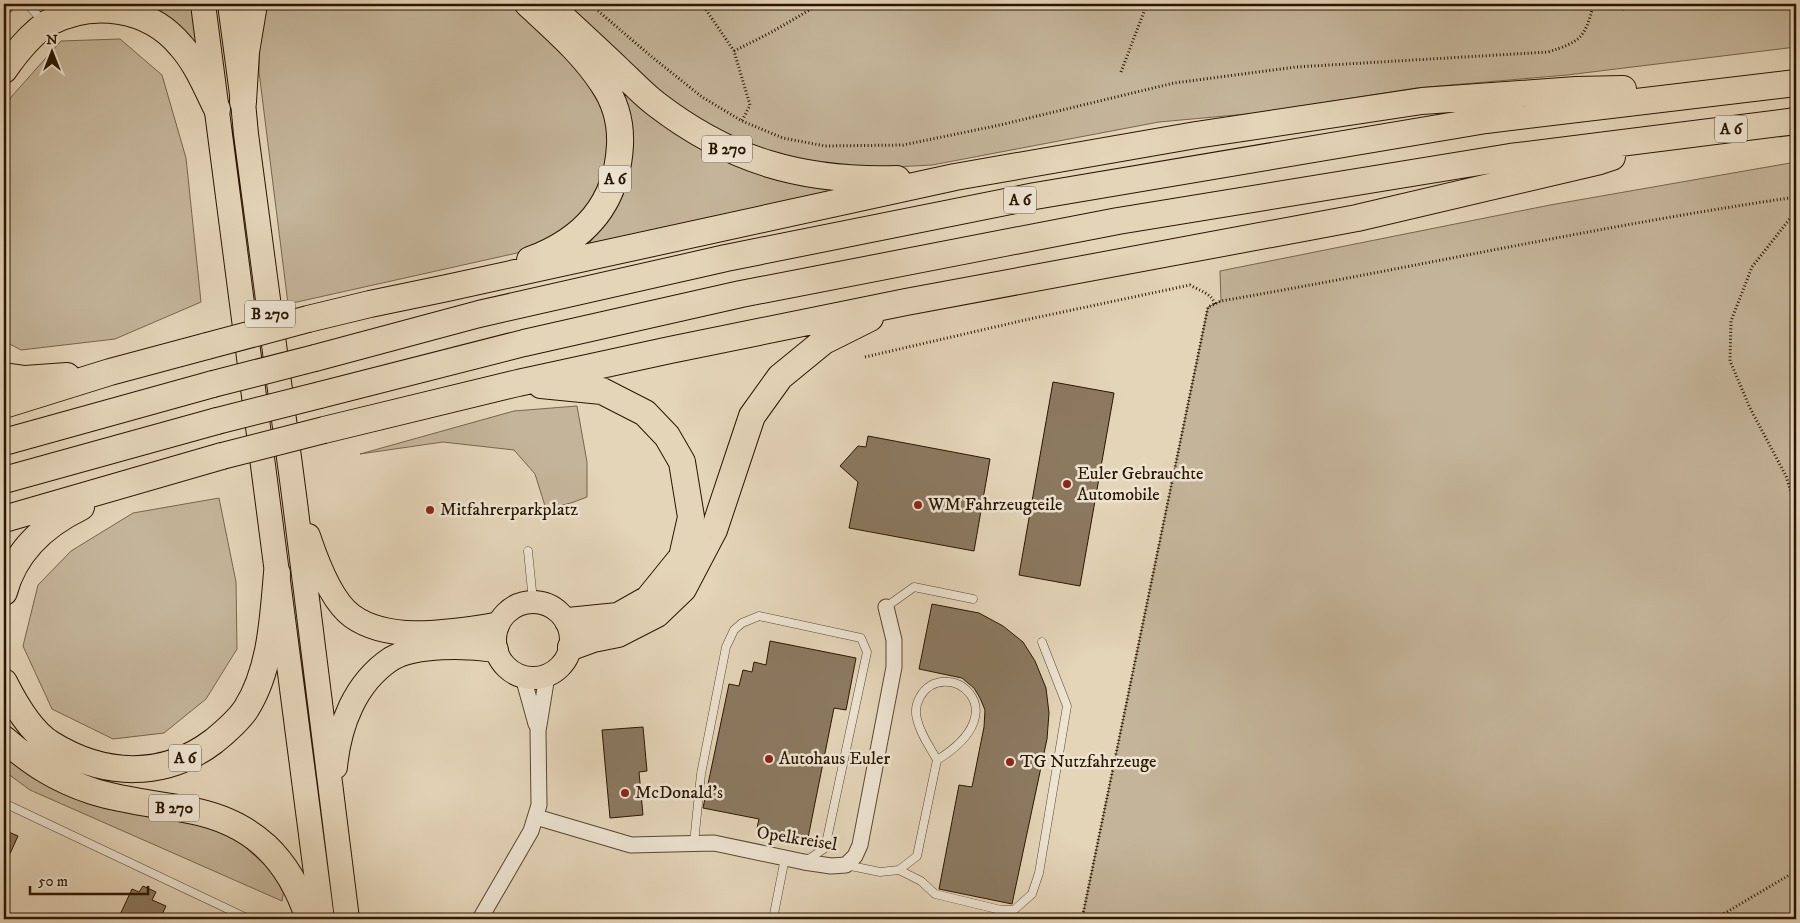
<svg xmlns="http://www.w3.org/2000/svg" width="1800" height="923" font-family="'IM FELL DW Pica',serif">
<rect width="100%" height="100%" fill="#e4d4b8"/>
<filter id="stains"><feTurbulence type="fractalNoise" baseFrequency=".004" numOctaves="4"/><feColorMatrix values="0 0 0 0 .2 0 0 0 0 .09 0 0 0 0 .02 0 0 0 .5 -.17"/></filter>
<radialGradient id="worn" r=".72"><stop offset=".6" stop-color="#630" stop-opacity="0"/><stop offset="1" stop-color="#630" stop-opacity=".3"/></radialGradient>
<path fill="#c4b499" stroke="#77654c" d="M141 4H193L201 60Z
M265 4H523L549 28 605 108 610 142 606 165 597 191 584 212 562 234 526 251 288 304 259 72 260 28Z
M558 4H1796V47L1567 75 1416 88 1258 113 1159 122 932 165 834 170 754 152 661 98Z
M120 39 162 75 186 158 201 302 115 339 21 350 4 341V109L12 96 61 41Z
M626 90 850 187 588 245 612 212 623 94Z
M1796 162V919H1082L1208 307 1221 301 1220 271 1550 205Z
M577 406 587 462V497L571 503 546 509 535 474 514 450 443 442 360 454 514 411Z
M219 498 236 582 237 649 206 699 164 733 113 739 52 709 23 646 38 585 71 551 133 513Z
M4 753 187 816 234 837 285 883 282 901 30 790 4 771Z"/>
<path fill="#8b7960" stroke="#2a1600" d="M1053 382 1114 393 1080 586 1019 575Z
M868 436 990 459 974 551 849 528 858 482 840 466 858 446 866 447Z
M932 604 979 613 1003 626 1023 642 1035 661 1046 688 1049 713 1047 739 1012 904 939 889 959 785 972 787 984 727 985 710 980 698 974 688 962 678 919 669Z
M770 641 856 658 846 710 834 708 808 838 757 828 759 819 703 808 729 684 739 686 743 670 752 672 754 662 766 665Z
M643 727 647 771 639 772 643 815 610 818 602 730Z
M4 830 18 836 4 867Z
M143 886 156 892 152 900 166 906 160 919H118L132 889 139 892Z"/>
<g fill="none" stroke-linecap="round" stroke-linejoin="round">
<g stroke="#58462e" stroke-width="9">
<path id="service" d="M27 4 43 21
M528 551 533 601
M886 607 914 587 973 599
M4 803 249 919
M694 843 701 774 726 647 734 630 742 623 759 616 861 638 867 652 825 848 806 861
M846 865 880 872 899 870 917 856 937 760C930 747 920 734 917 719 915 712 916 704 920 697 944 655 1022 708 937 760
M899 870 921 881 935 894 1001 910H1014L1032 894 1039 873 1067 706 1042 642
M773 919 785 858"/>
</g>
<g stroke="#58462e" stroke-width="17">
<path id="minor" d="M4 7 7 4
M523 677 536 724
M536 817 631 845 714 843 804 862 831 866 846 865 855 856 860 845 894 667V640L886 607
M480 919 531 831 539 805 538 731 547 676"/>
</g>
<g stroke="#2a1600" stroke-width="24">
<path id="primary" d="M495 640a38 38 0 1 1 76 0a38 38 0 1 1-76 0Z"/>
</g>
<g stroke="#2a1600" stroke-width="26">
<path id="trunk" d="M203 4 322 919
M230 4 243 102 246 134 294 495 347 919
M308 536C316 560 331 601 352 616 391 644 453 631 497 625
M335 767C339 725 355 683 391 659 416 644 468 646 496 650"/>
</g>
<g stroke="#2a1600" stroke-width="28">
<path id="motorway" d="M528 4C555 29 583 53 603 84 616 103 621 123 620 145 617 204 584 240 530 260
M548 4C572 26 596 48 620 71 632 82 643 94 656 104 730 161 803 182 897 179
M4 70C15 54 31 34 48 23 92 0 148 6 181 46 197 64 206 87 217 109
M243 102 246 52 254 4
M308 319 370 304 447 288 955 177 1196 135 1422 101 1576 90 1623 89
M315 358 479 314 726 258 1035 196 1486 120 1796 83
M4 376 25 379 67 376
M541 385 602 391 645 413 667 436 682 462 691 517 682 557 648 599 618 616 568 621
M320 395 524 343 741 294 1118 221 1510 157 1796 121
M4 405 110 372 207 346
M324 430 518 383 670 350 906 302 1357 218 1600 161 1612 157
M4 442 213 384
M4 480 217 421
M4 519 222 456
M4 592C15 551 44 525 81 507
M571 647 593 639 618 634 657 614 683 589 714 530 752 416 780 377 824 341 870 318
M4 682C15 704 30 731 51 744 104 777 164 779 214 741 225 732 238 721 246 709 271 670 273 618 277 573
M4 739C33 764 56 779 92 791 123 801 157 804 189 810 253 822 289 858 309 919"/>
</g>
<path stroke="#2a1600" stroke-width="3" stroke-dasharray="1 2.5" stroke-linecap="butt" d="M590 4 652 57 702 97 742 121 783 138 825 146 903 145 1000 125 1174 83 1296 67 1548 52C1580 42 1585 38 1593 6
M702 4 734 51 750 105 742 121
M1086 4 1145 9 1148 4
M1588 4 1624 9 1646 4
M734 51 770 33 820 4
M1121 72 1145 9
M1796 211 1752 267 1731 321 1730 361 1750 408 1786 476 1796 508
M865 357 1025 320 1190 285C1200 291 1211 293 1215 304
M1082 919 1208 307 1221 301C1413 268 1603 225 1796 197
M1715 919 1796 871
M1796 919V917"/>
<use href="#service" stroke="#ede3d1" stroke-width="8"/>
<use href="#minor" stroke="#ede3d1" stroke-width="15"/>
<use href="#primary" stroke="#e4d4b8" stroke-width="22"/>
<use href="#trunk" stroke="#e4d4b8" stroke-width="24"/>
<use href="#motorway" stroke="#e4d4b8" stroke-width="26"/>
<g stroke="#2a1600" stroke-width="28" stroke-linecap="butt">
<path id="motorway-bridge" d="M207 346 308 319
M213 384 315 358
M217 421 320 395
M222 456 324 430"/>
</g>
<use href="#motorway-bridge" stroke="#e4d4b8" stroke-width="26"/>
</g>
<g fill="#8f2418" stroke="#ede3d1" stroke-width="2">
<circle cx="1067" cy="484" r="5"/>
<circle cx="918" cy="505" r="5"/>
<circle cx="430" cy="510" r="5"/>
<circle cx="769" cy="759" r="5"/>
<circle cx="1010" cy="762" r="5"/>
<circle cx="625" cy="793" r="5"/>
</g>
<g text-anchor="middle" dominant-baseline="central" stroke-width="5" stroke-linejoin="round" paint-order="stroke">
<g fill="#ede3d1" stroke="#64543f" stroke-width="1">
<rect x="1715" y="115.5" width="32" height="27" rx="4"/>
<rect x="702" y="135.5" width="50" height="27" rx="4"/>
<rect x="599" y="165.5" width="32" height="27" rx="4"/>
<rect x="1004" y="186.5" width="32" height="27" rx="4"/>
<rect x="245" y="300.5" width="50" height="27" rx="4"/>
<rect x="169" y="744.5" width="32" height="27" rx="4"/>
<rect x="149" y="794.5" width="50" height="27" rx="4"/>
</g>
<g font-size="16" font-weight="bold" fill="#2a1600">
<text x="1731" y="129">A 6</text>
<text x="727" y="149">B 270</text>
<text x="615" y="179">A 6</text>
<text x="1020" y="200">A 6</text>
<text x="270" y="314">B 270</text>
<text x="185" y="758">A 6</text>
<text x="174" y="808">B 270</text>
</g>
<g font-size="18" fill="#2a1600" stroke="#ede3d1" text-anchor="start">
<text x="1077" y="474">Euler Gebrauchte<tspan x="1077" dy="21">Automobile</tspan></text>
<text x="928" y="505">WM Fahrzeugteile</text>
<text x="440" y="510">Mitfahrerparkplatz</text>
<text x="779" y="759">Autohaus Euler</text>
<text x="1020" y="762">TG Nutzfahrzeuge</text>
<text x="635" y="793">McDonald's</text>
</g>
<g font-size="18" fill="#2a1600" stroke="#ede3d1">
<text transform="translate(797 839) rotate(9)">Opelkreisel</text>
</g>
</g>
<rect width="1800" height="923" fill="none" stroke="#e4d4b8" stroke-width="20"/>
<rect x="5" y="5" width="1790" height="913" fill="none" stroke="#2a1600" stroke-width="2.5"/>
<rect x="10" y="10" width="1780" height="903" fill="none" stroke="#2a1600"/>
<g transform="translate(52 52)" stroke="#ede3d1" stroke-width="4" paint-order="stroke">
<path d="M0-4L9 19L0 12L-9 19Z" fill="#2a1600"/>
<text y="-8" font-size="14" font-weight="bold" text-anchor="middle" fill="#2a1600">N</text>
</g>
<path d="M30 886v8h118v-8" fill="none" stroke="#2a1600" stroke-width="2.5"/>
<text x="38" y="886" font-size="15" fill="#2a1600" stroke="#ede3d1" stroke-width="4" paint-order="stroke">50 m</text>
<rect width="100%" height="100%" filter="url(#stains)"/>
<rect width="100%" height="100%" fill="url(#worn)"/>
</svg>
